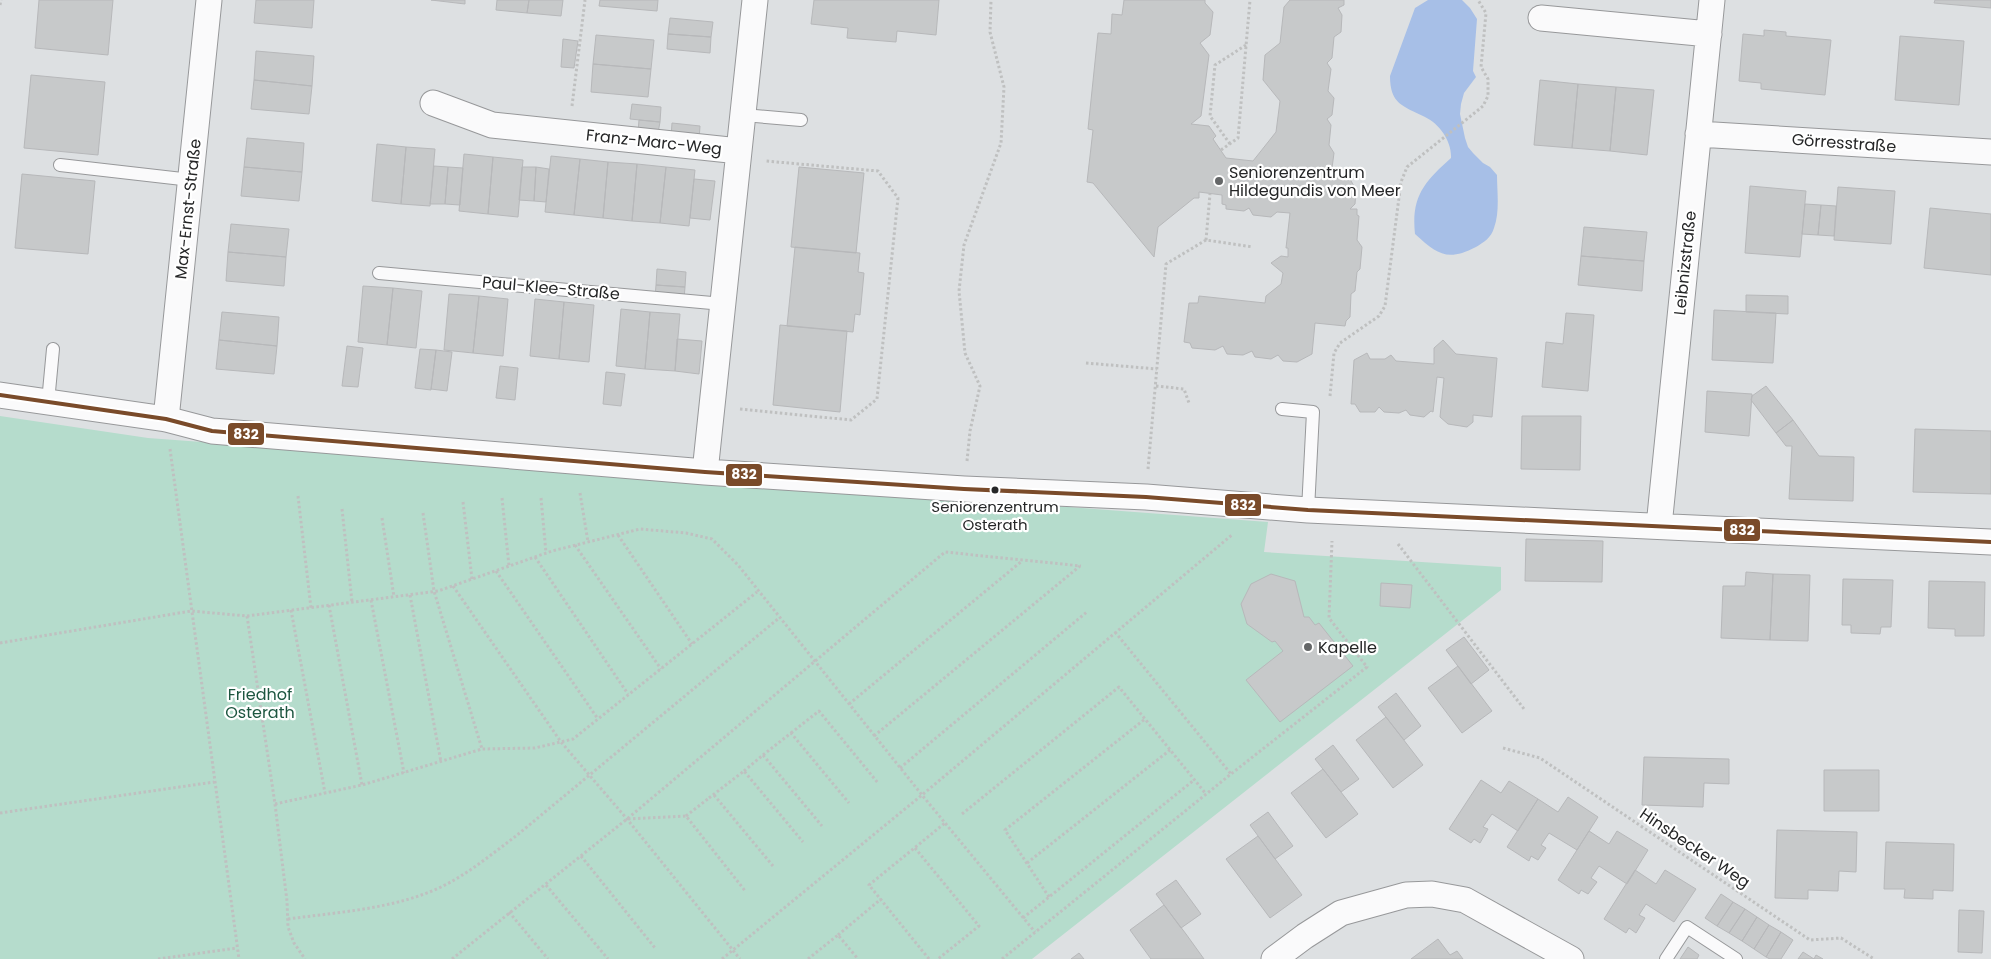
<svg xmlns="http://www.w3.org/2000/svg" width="1991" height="959" font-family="Poppins,sans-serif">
<rect width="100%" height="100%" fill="#dde0e2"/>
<path fill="#b5dccc" d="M0 416 148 438 1268 522 1264 552 1501 567V590L1032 959H0Z"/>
<path fill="#a7bfe7" d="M1428 0H1462L1470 8 1477 19 1473 71 1476 77 1464 93 1461 104 1460 114 1465 138 1468 147 1473 153 1483 163 1490 167 1497 175C1497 191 1500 212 1494 228 1491 238 1484 242 1476 247 1447 262 1437 254 1415 234 1411 197 1424 182 1451 158 1452 142 1440 124 1425 117 1403 106 1390 104 1390 76L1415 8Z"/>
<path fill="#c7c9ca" stroke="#b7b8ba" d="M39 0H113L108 55 35 48Z
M256 0H314L312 28 254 23Z
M431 0H465V4Z
M497 0H529L527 13 496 10Z
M529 0H563L561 16 527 13Z
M600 0H658L657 11 599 6Z
M814 0H939L936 35 897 31 896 42 847 38 848 28 811 24Z
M1124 0H1205V3L1213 12 1210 35 1200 43 1209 55 1201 116 1191 124 1209 126 1216 136 1213 139 1226 158 1253 161 1276 132 1280 101 1263 80 1265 55 1280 43 1284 7 1290 0H1344V5L1338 8 1342 15 1341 32 1334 37 1332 58 1327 63 1331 69 1328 91 1334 98 1332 115 1327 119 1331 125 1329 145 1334 153 1332 168 1325 177 1350 179 1356 190 1355 204 1350 209H1357V215L1359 216 1357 240 1362 247 1360 269 1357 272 1355 291 1351 294 1350 317 1346 321 1345 326 1315 323 1312 354 1297 362 1283 361 1278 355 1271 359 1255 357 1252 351 1243 355 1227 354 1223 346 1215 350 1192 348 1190 343 1184 342 1189 303H1198L1199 296 1265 303 1266 296 1281 284 1283 273 1271 263 1281 256 1288 257V248H1286L1290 213 1277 212 1271 217 1253 215 1249 208 1244 211 1226 209V205L1222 204V195L1199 192V198H1194L1158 227 1154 257 1093 183 1087 182 1093 130 1088 129 1098 33 1111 34 1112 14 1122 15Z
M1935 0H1991V8L1934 3Z
M670 18 713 22 711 37 668 34Z
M1764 30 1786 32V36L1831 40 1825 95 1761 89V83L1739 81 1743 34 1764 36Z
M668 34 711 37 710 53 667 49Z
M596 35 654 40 651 69 593 64Z
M1900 36 1964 41 1959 105 1895 100Z
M563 39 578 41 574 68 561 67Z
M256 51 314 56 312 86 254 80Z
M593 64 651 69 648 97 591 92Z
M31 75 105 82 98 155 24 148Z
M254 80 312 86 309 114 251 109Z
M1540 80 1578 84 1572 148 1534 145Z
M1578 84 1616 87 1610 151 1572 148Z
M1616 87 1654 90 1647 155 1610 151Z
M632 104 661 107 660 122 630 119Z
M639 120 660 122 658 133 638 132Z
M672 123 700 126 699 140 671 137Z
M247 138 304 143 302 172 244 167Z
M377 144 406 147 401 204 372 201Z
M406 147 435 149 430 206 401 204Z
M464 154 493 157 488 214 459 211Z
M551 156 580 159 574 215 545 212Z
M493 157 523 160 518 217 488 214Z
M580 159 608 162 603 218 574 215Z
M608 162 637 164 632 221 603 218Z
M637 164 666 167 660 223 632 221Z
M434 166 448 167 445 204H430Z
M244 167 302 172 299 201 241 196Z
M448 167 463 168 460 205 445 204Z
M522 167H536L534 201 519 200Z
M536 167 549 169 546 202 534 201Z
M666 167 695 170 689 226 660 223Z
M799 167 864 173 856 253 791 247Z
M22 174 95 181 88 254 15 248Z
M694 179 715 181 710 220 690 218Z
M1750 186 1806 191 1800 257 1745 253Z
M1838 187 1895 191 1891 244 1834 240Z
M1805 204 1821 205 1818 235 1802 234Z
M1821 205 1836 206 1834 236 1818 235Z
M1930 208 1991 214V275L1924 268Z
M231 224 289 229 286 257 228 252Z
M1584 227 1647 232 1644 261 1581 256Z
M795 247 860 253 858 272 864 273 860 315 855 314 853 332 787 326Z
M228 252 286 257 284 286 226 281Z
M1581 256 1644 261 1642 291 1578 285Z
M657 269 686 272 685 287 656 285Z
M656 285 685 287 684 299 655 297Z
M363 286 393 288 387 345 358 342Z
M393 288 422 291 416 348 387 345Z
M449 294 479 296 473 353 444 350Z
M1746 295 1788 296V314L1746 312Z
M479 296 508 299 503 356 473 353Z
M535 299 564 302 559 359 530 356Z
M564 302 594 305 589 362 559 359Z
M621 309 650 312 645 369 616 366Z
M1714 310 1776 313 1773 363 1712 360Z
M222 312 279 317 277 346 219 340Z
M650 312 680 314 675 371 645 369Z
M1566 313 1594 315 1588 391 1542 387 1546 342 1563 344Z
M780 325 847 331 840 412 773 405Z
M677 339 702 341 699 374 675 371Z
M219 340 277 346 274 374 216 369Z
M1443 340 1456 354 1497 358 1492 417 1473 415V422L1467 427 1448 424 1440 417 1444 378 1437 377 1433 412 1431 411 1424 417 1410 415 1406 410 1399 413 1384 412 1379 407 1375 412H1360L1355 404H1351L1354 360 1367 353 1370 359H1385L1391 355 1396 361 1434 364V348Z
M347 346 363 348 358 387 342 386Z
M420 349 436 350 431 390 415 388Z
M436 350 452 352 447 391 431 389Z
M500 366 518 368 515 400 496 398Z
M606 372 625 374 621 406 603 404Z
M1766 386 1793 420 1776 433 1751 400 1752 396Z
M1707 391 1752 394 1749 436 1705 432Z
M1522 416H1581L1580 470 1521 469Z
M1793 420 1819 456 1854 457 1853 501 1789 499 1792 446H1786L1776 433Z
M1915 429 1991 431V494L1913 492Z
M1526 539 1603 541 1602 582 1525 581Z
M1746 572 1773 574 1770 640 1721 638 1723 586H1745Z
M1271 574 1295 581 1304 617H1309L1315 625 1319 623 1353 666 1280 722 1246 680 1283 651 1275 641 1272 642 1247 624 1241 604 1251 584Z
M1773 574 1810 575 1808 641 1770 640Z
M1843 579 1893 580 1891 627H1881L1880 634 1851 633V625H1842Z
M1929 581 1985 582 1984 636H1955V629L1928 628Z
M1381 583 1412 585 1410 608 1380 606Z
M1464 637 1489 670 1471 684 1446 650Z
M1458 666 1492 711 1462 733 1428 688Z
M1396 693 1421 726 1404 740 1378 707Z
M1386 717 1423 765 1393 788 1356 740Z
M1333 745 1359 779 1341 792 1315 759Z
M1644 757 1729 759V784L1704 783 1703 807 1642 805Z
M1323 769 1358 814 1326 838 1291 793Z
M1824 770H1879V811H1824Z
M1481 780 1501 793 1509 781 1538 799 1518 831 1492 814 1483 827 1488 829 1480 843 1474 839 1471 843 1449 829Z
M1568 797 1598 817 1577 850 1549 833 1541 845 1546 848 1538 860 1531 856 1529 861 1507 847 1538 799 1558 812Z
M1268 812 1293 846 1275 859 1250 825Z
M1777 830 1857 832 1856 872 1839 871 1838 891 1808 890V899L1775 898Z
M1589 831 1609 844 1617 831 1648 850 1627 884 1599 866 1591 878 1597 882 1588 894 1581 890 1579 894 1558 880Z
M1258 836 1302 895 1270 918 1226 859Z
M1886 842 1954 844 1953 891 1933 890V899L1904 898 1905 889H1884Z
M1635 870 1656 884 1665 870 1696 889 1674 922 1646 904 1639 915 1645 918 1636 933 1629 928 1626 933 1604 919Z
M1176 880 1201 914 1181 928 1156 894Z
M1721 894 1733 902 1717 926 1705 918Z
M1733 902 1745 909 1729 933 1717 926Z
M1164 905 1186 934 1204 959H1151L1130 930Z
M1745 909 1757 917 1742 941 1729 933Z
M1959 910 1984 911 1982 953 1958 952Z
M1757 917 1769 925 1754 949 1742 941Z
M1769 925 1781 932 1766 957 1754 949Z
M1781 932 1793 940 1781 959H1770L1766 957Z
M1438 939 1450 955 1457 951 1463 959H1411Z
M1688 947 1699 955 1697 959H1680Z
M1803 952 1814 959 1816 955 1823 959H1798Z
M1079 953 1084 959H1071Z"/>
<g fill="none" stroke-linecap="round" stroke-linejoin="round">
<g stroke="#97989a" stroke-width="14">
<path id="service" d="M743 115 801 120
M60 165 191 180
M379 273 723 304
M48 402 53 349
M1282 409 1313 412 1308 510
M1666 959 1687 927 1736 959"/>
</g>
<g stroke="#97989a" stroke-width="27">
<path id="minor" d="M1541 18 1709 34
M433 103 492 125 739 151
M1698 134 1991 152
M0 395 166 419 212 431 705 472 964 489 1146 497 1308 510 1991 542
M166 419 209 0
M705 472 755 0
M1659 526 1712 0
M1274 959 1305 936 1341 913 1406 895 1432 894 1465 900 1571 959"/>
</g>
<path stroke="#bfc0c0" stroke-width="3" stroke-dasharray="2.5 2.5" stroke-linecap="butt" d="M0 5 1 0
M572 106 585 0
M1230 144 1210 116 1215 65 1246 45
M1221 150 1238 138 1250 0
M1206 240 1210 194
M1086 363 1157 369
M1156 386 1184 389 1189 403
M1330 396 1334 353 1340 343 1379 316 1385 306 1401 182 1407 167 1472 115 1483 106 1488 96V79L1481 67 1486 13 1478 0
M740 409 851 420 877 399 898 198 878 171 766 161
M170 449 239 959
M967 461 970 431 980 386 965 353 959 291 964 245 1001 143 1004 87 990 32 991 0
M1148 469 1166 264 1206 240 1253 247
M580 493 588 542
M298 496 311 608
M502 498 509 566
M541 498 546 553
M463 502 472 579
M342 509 352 602
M423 513 434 591 482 749
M382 518 394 597
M618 535 692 644
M1398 544 1524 709
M575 545 661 669
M535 557 628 694
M496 571 598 719
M453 586 561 742 627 819 740 959
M410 595 441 762
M371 600 404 773
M329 605 362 785
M291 610 325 793
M247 616 438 591 552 551 640 529 686 533 712 539 738 565 922 795 1035 932
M1115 632 1231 774
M0 643 191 611 247 616 275 804 287 901 288 927 294 943 305 959
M849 704 1022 561
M791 733 819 711 878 783
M874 736 1080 566
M1503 748 1540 758 1810 940 1841 938 1874 959
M763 755 791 733 849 803
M900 768 1088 611
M744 771 763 755 822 826
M714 795 773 866
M709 798 744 771 803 842
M275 804 362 785 482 749 535 748 573 739 757 592
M0 813 214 782
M962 814 1119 687 1206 794
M686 816 709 798
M628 819 686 816 746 892
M915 848 979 926 938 959
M581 856 655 948
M1027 863 1170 750
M546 885 608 959
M1049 897 1005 830 1145 719
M509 912 548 959
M1023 918 1194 780
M288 919C339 912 394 909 441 887 468 874 492 854 516 836L779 618
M838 935 881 899
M158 959 237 948
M452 959 627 819 945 552 1081 566
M722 959 922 795 1233 534
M808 959 838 935 858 959
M929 959 869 885 945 823
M1002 959 1231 774 1367 667 1329 618 1332 541"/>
<use href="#service" stroke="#fafafb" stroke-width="12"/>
<use href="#minor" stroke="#fafafb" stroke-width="25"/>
<g stroke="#fff" stroke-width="8">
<path id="bus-1" d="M0 395 166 419 212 431 705 472 964 489 1146 497 1308 510 1991 542"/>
</g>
<use href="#bus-1" stroke="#7a4b2a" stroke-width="4"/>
</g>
<g fill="#656768" stroke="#fff" stroke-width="2">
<circle cx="1219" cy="181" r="5"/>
<circle cx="1308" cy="647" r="5"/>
</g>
<circle fill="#252627" stroke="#fff" stroke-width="2" cx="995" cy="490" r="4.5"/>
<g text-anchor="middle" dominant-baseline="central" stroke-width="4.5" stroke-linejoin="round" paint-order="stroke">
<g font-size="15" fill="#252627" stroke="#fff">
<text x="995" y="506">Seniorenzentrum<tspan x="995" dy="18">Osterath</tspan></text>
</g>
<g font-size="16" fill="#252627" stroke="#fff">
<text transform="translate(654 142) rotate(6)">Franz-Marc-Weg</text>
<text transform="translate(1844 143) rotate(4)">Görresstraße</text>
<text transform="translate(188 209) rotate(-84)">Max-Ernst-Straße</text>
<text transform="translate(1685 263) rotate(-84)">Leibnizstraße</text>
<text transform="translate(551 288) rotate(5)">Paul-Klee-Straße</text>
<text transform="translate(1695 848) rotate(34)">Hinsbecker Weg</text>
</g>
<g font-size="16" fill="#252627" stroke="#fff" text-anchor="start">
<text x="1229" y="172">Seniorenzentrum<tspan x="1229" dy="18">Hildegundis von Meer</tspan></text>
<text x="1318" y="647">Kapelle</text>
</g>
<g font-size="16" fill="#1d5640" stroke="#fff">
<text x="260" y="694">Friedhof<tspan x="260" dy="18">Osterath</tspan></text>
</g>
</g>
<g stroke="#fff" stroke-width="2">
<rect x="227" y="422" width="38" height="24" rx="5" fill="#7a4b2a"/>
<rect x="725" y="463" width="38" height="24" rx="5" fill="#7a4b2a"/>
<rect x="1224" y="493" width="38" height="24" rx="5" fill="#7a4b2a"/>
<rect x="1723" y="518" width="38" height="24" rx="5" fill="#7a4b2a"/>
</g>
<g font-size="14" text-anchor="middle" font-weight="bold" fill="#fff">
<text x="246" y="439">832</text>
<text x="744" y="479">832</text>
<text x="1243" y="510">832</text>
<text x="1742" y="535">832</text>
</g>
</svg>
